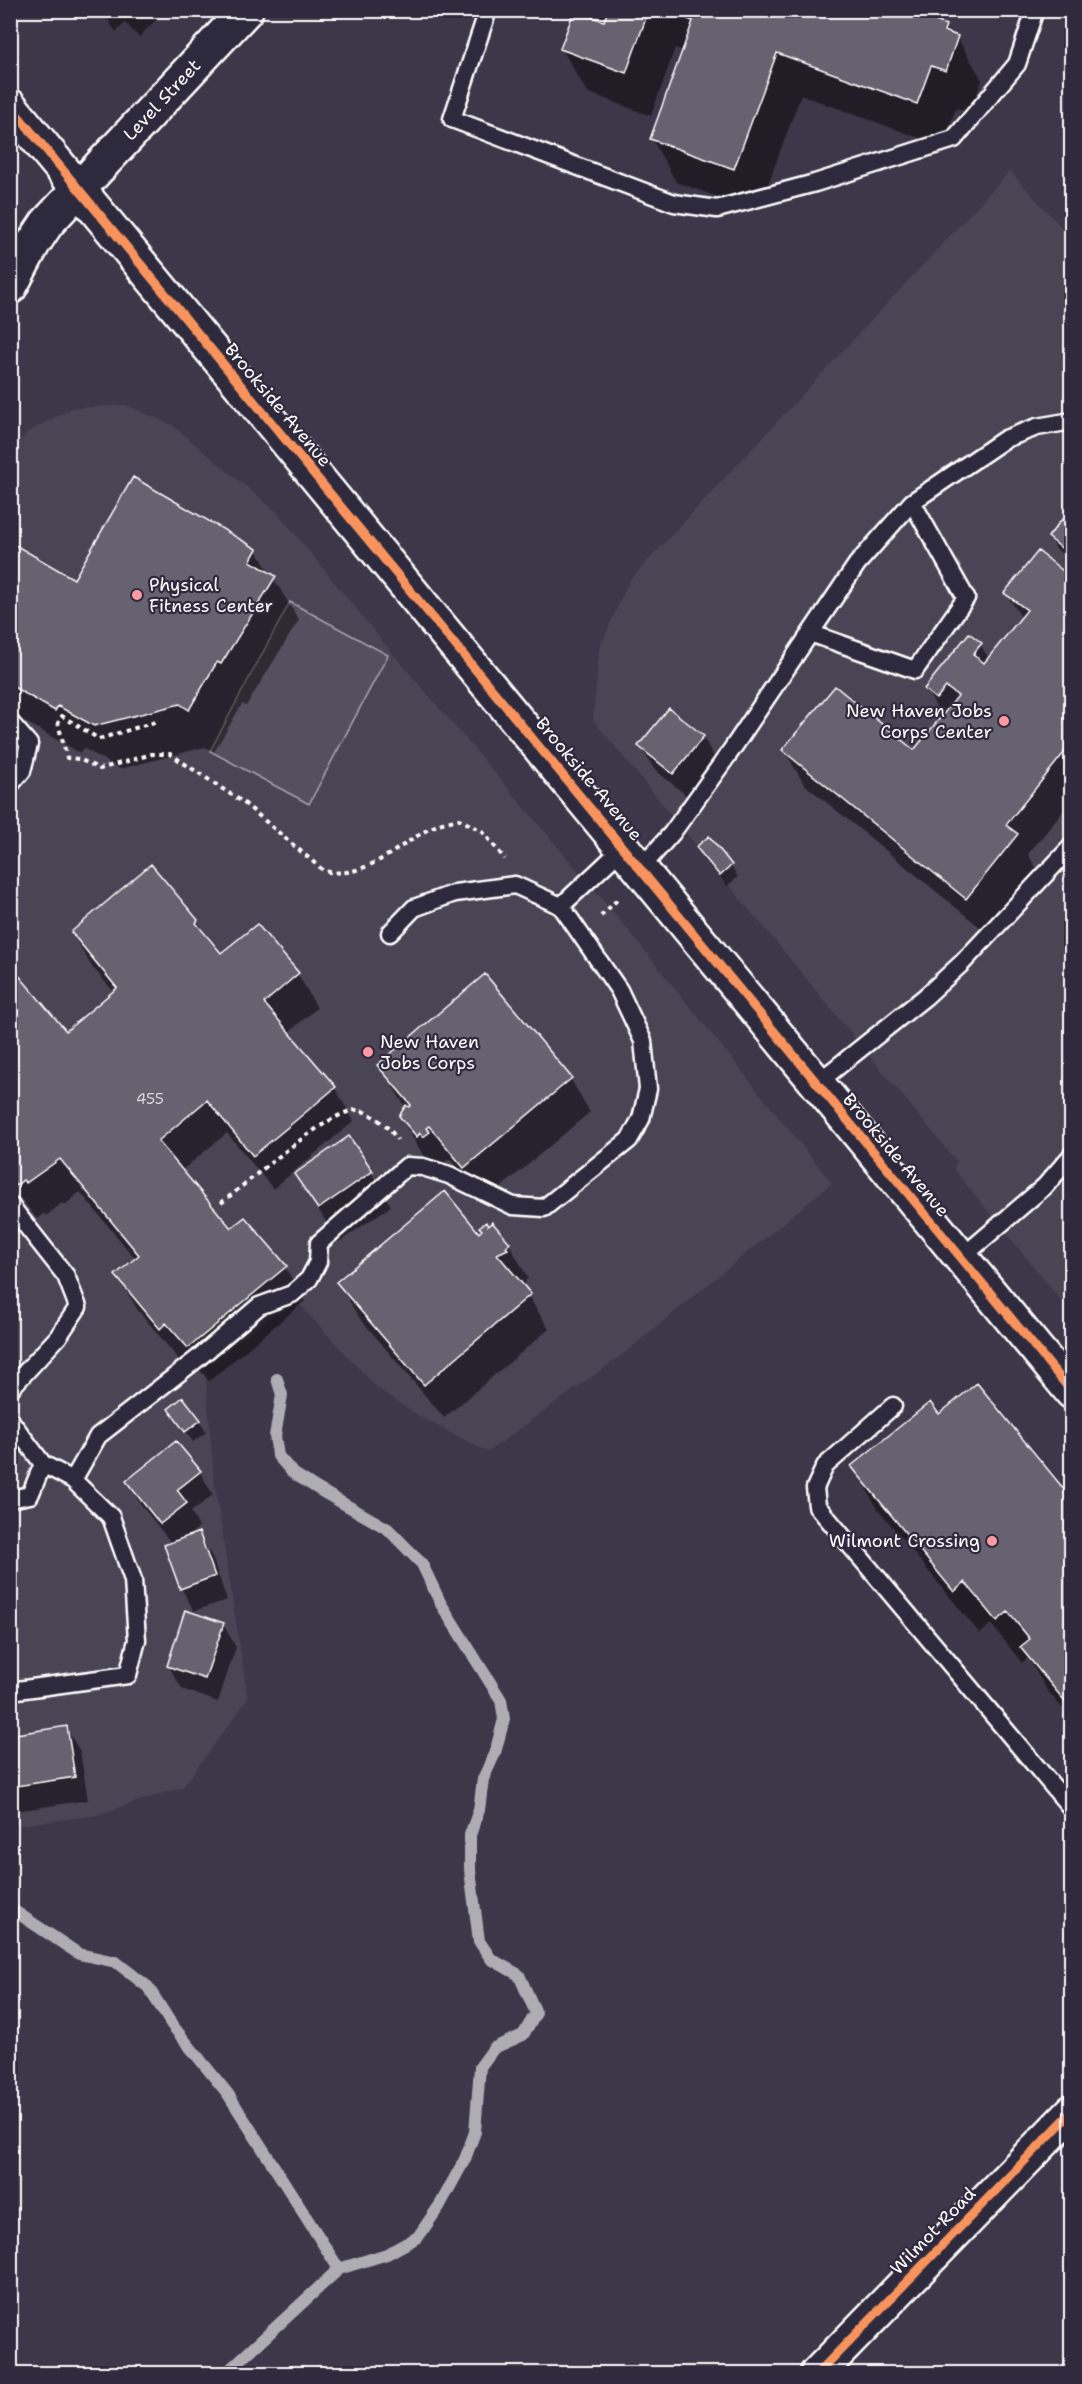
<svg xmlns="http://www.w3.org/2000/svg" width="1082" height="2384" font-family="'Shantell Sans',sans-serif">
<rect width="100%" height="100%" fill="#3c3749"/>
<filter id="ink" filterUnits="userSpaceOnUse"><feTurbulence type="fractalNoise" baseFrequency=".0167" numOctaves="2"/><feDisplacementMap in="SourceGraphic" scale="12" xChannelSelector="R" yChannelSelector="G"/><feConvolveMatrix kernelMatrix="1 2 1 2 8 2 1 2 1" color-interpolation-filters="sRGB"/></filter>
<g filter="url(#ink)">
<path fill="#494455" d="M1010 171 1071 238V1313L953 1168 957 1162 593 720 599 649 629 581Z
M126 405 172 425 278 513 389 649 621 921 832 1183 626 1352 488 1452 420 1417 377 1388 298 1303 268 1319 205 1367 214 1480 248 1699 183 1787 93 1816 11 1826V449L28 432 72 408Z"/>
<path fill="#555060" stroke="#aaa8b0" stroke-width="1.5" d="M290 602 388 655 309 804 210 751Z"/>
<path fill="#0007" d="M101 10H166L139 37 125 23 116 32Z
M595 10H903L945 26 950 35 957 37 982 80 970 113 956 108 942 146 801 95 758 211 676 182 652 139 684 51 675 48 651 116 587 92 562 49 602 22Z
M1072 529V562L1056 549 1050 537Z
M10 544 74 581 256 550 299 620 246 706 242 704 214 752 205 747 120 769 83 748 80 753 10 713Z
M1072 580V801L1028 854 1037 869 986 932 804 784 784 750 914 752 942 718 926 689 980 644 989 659 1022 619 1006 593Z
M703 737 716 760 687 796 654 769 640 746Z
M698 847 731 866 738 877 727 886Z
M197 921 221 955 298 974 317 1008 288 1033 335 1088 354 1121 273 1189 227 1133 181 1171 231 1230 285 1267 305 1301 209 1381 187 1355 180 1361 137 1309 117 1275 136 1260 80 1192 65 1205 62 1203 46 1216 44 1213 37 1219 10 1185V979L65 1033 114 992 92 967 72 933Z
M379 1065 570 1078 590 1112 485 1201 450 1159 445 1162 448 1166 437 1170 420 1150 400 1116 406 1108Z
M371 1172 391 1206 339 1242 296 1175Z
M483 1231 509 1244 528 1278 525 1281 526 1283 522 1286 549 1329 444 1418 358 1316 338 1282Z
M170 1410 200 1421 206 1432 193 1442Z
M939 1416 1072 1501V1720L1047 1690 1028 1658 1022 1663 991 1624 980 1634 878 1509 853 1466Z
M200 1472 213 1495 191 1512 199 1527 185 1539 199 1534 212 1557 227 1600 194 1611 181 1588 172 1544 141 1505 128 1482Z
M223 1624 236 1647 218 1702 182 1689 168 1665Z
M66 1728 80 1751 88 1800 10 1812V1737Z"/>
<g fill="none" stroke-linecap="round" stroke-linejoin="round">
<path stroke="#afadb4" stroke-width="12" d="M277 1379 282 1395 275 1436 278 1456 293 1473 318 1489 388 1529 422 1564 441 1604 501 1700 504 1719 495 1753 483 1779 479 1810 470 1835V1870L479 1941 491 1959 519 1975 536 2013 523 2035 494 2048 480 2067 475 2132 465 2159 440 2205 418 2237 387 2254 339 2269
M10 1908 79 1954 116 1962 148 1987 172 2025 228 2094 339 2269 225 2374"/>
</g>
<path fill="#666270" stroke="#fff" stroke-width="1.5" d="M608 10H649L626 73 560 49 574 11 604 21Z
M663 10H907L946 25 944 31 958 36 946 71 931 66 917 104 777 53 734 169 650 139 693 21Z
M133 477 257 549 250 561 276 576 221 664 217 662 189 710 180 704 94 726 58 706 55 711 10 685V542L74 579Z
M1062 519 1072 527 1070 555 1048 537Z
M1038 551 1072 578V743L1006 825 1018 834 966 899 782 750 835 686 914 750 958 696 946 687 936 699 924 689 969 633 982 643 973 654 984 663 1027 610 1004 593Z
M669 708 704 736 673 774 638 746Z
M709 836 732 865 720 876 696 847Z
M151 864 198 920 196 923 221 953 257 924 299 973 264 1003 336 1087 253 1156 207 1100 158 1141 231 1228 245 1217 287 1266 188 1348 166 1323 160 1329 115 1275 139 1255 60 1159 26 1183 23 1180 16 1186 10 1179V1139L14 1136 10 1132V977L16 972 66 1031 117 988 71 932Z
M485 974 572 1078 464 1168 429 1126 426 1128 430 1132 423 1137 420 1133 417 1137 399 1116 406 1105 409 1107 411 1105 377 1065Z
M349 1136 373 1171 318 1209 294 1174Z
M445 1191 479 1233 482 1230 479 1227 486 1222 488 1226 492 1222 510 1243 506 1247 508 1249 497 1254 531 1294 424 1385 336 1282Z
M977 1383 1072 1499V1710L1020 1647 1030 1639 1008 1612 997 1621 965 1582 954 1592 851 1466 930 1402 939 1414Z
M183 1397 201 1420 185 1432 168 1409Z
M176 1441 201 1471 177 1490 187 1503 160 1524 126 1481Z
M199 1532 215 1576 180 1589 164 1545Z
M185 1610 224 1623 205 1679 167 1666Z
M67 1726 75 1777 10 1787V1735Z"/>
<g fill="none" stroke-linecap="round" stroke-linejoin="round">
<g stroke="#fff" stroke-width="21">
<path id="service" d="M488 10 452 119 674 203 717 209 815 183 954 139 1017 64 1035 10
M810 633 915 670 966 598 912 502
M10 722 29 744 22 771 10 785
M641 868 672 833 728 755 857 564 912 502 1005 439 1037 427 1072 421
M561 906 624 847
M816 1084 925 997 962 963 1072 846
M10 1205 66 1276 78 1307 58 1337 10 1389
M961 1258 1045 1186 1072 1155
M893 1406 825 1466 815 1488 817 1506 1072 1809
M10 1420 43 1464 73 1480 111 1517 133 1580 137 1640 128 1675 10 1691
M73 1480 98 1436 197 1359 259 1306 292 1294 309 1279 318 1262 319 1243 407 1166 423 1167 449 1175 513 1206 544 1208 629 1140 641 1119 648 1089 643 1041 619 990 561 906 515 885 455 893 414 908 390 933
M10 1499 30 1495 43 1464"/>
</g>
<g stroke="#fff" stroke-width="38">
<path id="minor" d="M10 106 1072 1392
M10 287 33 244 47 223 246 10
M817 2374 1072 2112"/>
</g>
<path stroke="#fff" stroke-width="4" stroke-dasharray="4.5 4.5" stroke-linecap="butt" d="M155 722 99 739 62 716 58 723 67 758 79 759 100 769 152 754H170L244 803 324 871C367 881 400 842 437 825 443 822 452 821 459 819L482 831 505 859
M601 916 619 898
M221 1203C245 1185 331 1108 358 1110 371 1112 392 1129 397 1140"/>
<use href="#service" stroke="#2f2a3d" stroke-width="16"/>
<use href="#minor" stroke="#2f2a3d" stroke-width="33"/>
<g stroke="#2f2a3d" stroke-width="13">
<path id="cycleway" d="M10 106 1072 1392
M817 2374 1072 2112"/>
</g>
<use href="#cycleway" stroke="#f8935d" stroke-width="9"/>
</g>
</g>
<g fill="#ff9aa2" stroke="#2f2a3d" stroke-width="2">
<circle cx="137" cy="595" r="6"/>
<circle cx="1004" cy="721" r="6"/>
<circle cx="368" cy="1052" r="6"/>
<circle cx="992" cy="1541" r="6"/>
</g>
<g text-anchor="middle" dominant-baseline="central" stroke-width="4.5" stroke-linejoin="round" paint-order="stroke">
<g font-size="15" fill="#d9d8db">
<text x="150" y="1099">455</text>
</g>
<g font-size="18" fill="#fff" stroke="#2f2a3d">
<text transform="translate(162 100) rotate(-47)">Level Street</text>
<text transform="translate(278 405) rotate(50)">Brookside Avenue</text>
<text transform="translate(589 779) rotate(50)">Brookside Avenue</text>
<text transform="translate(896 1155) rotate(50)">Brookside Avenue</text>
<text transform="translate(933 2231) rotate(-46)">Wilmot Road</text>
</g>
<g font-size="18" fill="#fff" stroke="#2f2a3d" text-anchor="start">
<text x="149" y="585">Physical<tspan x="149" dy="21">Fitness Center</tspan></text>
<text x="992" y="711" text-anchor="end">New Haven Jobs<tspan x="992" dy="21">Corps Center</tspan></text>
<text x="380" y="1042">New Haven<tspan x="380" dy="21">Jobs Corps</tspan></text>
<text x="980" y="1541" text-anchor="end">Wilmont Crossing</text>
</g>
</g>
<rect width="1082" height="2384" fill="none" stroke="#2f2a3d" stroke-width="36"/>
<rect x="18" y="18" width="1046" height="2348" fill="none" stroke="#fff" stroke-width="2" filter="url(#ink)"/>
</svg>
